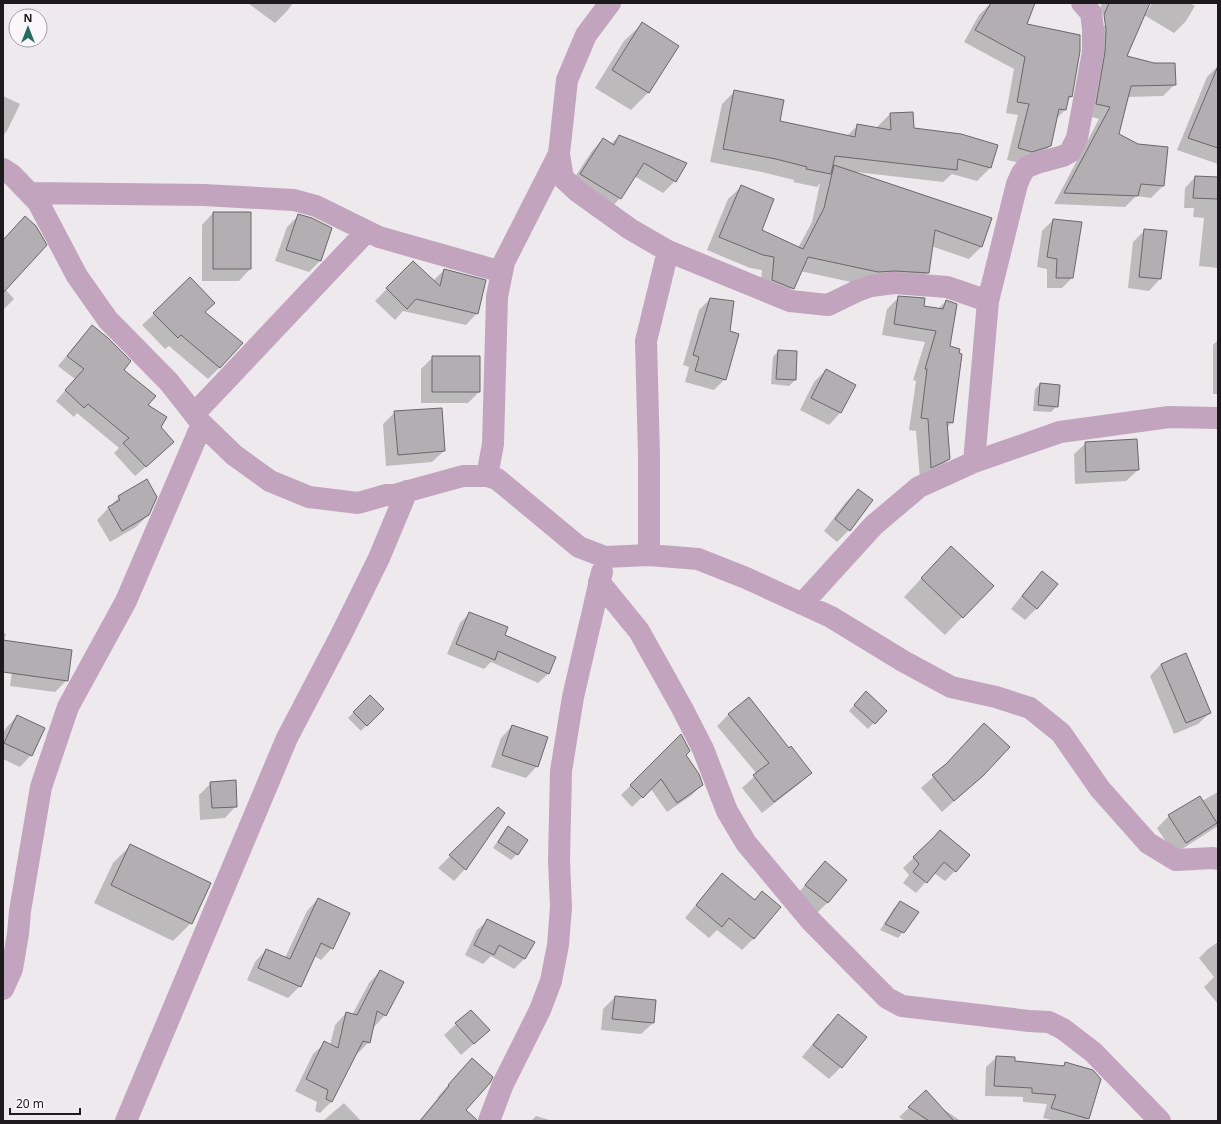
<svg xmlns="http://www.w3.org/2000/svg" width="1221" height="1124" font-family="'Noto Sans',sans-serif">
<rect width="100%" height="100%" fill="#ede9ec"/>
<path fill="#0003" d="M250 3H293L287 11 275 23 249 4Z
M991 3H1034L1026 25 1080 51 1071 97 1067 101 1065 110 1056 119 1050 146 1038 158 1020 163 1007 160 1018 115 1006 113 1014 69 964 42 979 15Z
M1102 3H1149L1145 13H1146L1152 3H1190L1195 6 1186 21 1174 33 1144 15 1131 30 1099 12Z
M642 24 678 46 648 93 631 110 595 88 624 41Z
M1105 25 1134 36 1125 57 1153 64 1175 84 1163 96 1127 97 1117 135 1163 186 1151 198 1136 196 1125 207 1054 204 1099 119 1085 115 1094 36Z
M1218 66V164L1177 150 1207 77Z
M735 91 779 122 847 136 857 126 877 129V127L890 114 913 129 997 146 990 168 977 181 952 174 943 182 856 172V173L982 246 969 259 931 246 928 273 915 285H865L800 271 792 288 779 301 760 293 762 270 750 268 707 250 728 199 741 187 760 231 798 248 812 222 820 183 817 187 793 182 794 180 762 172 710 162 722 104Z
M3 96 20 104 7 131 3 135Z
M619 136 675 181 663 193 634 176 620 198 609 210 569 186 592 151 603 139 611 144Z
M1195 177 1218 178V268L1199 266 1204 218 1193 217 1194 208H1184L1185 188Z
M213 213 250 269 239 281H202V225Z
M299 215 320 261 309 272 275 261 287 227Z
M1053 220 1072 278 1062 288H1047V269L1037 267 1042 231Z
M1145 230 1166 232 1160 279 1149 291 1128 288 1133 242Z
M3 240 5 289 14 299 3 310Z
M413 262 433 281 444 270 477 313 466 325 403 311 395 320 375 301Z
M899 297 923 306 938 309 946 301 952 422 947 428 949 459 937 471 920 479 916 431 909 430 916 381 913 380 925 342 882 335 887 309Z
M710 299 725 379 714 390 685 382 689 367 683 365 699 310Z
M204 312 220 367 208 379 169 346 165 349 142 325 154 314Z
M92 327 123 370 160 427 163 452 135 476 114 453 119 448 77 413 74 417 56 401 75 379 58 366 83 336Z
M1218 340V394H1213V345Z
M778 351 796 352 795 380 789 386 771 384 773 357Z
M433 357 479 392 468 403H421V369Z
M826 370 855 385 840 413 829 425 800 410 814 382Z
M1040 384 1057 406 1051 412 1033 411 1035 389Z
M395 412 444 451 432 462 386 466 383 424Z
M1086 443 1138 470 1126 481 1075 484 1074 454Z
M858 490 849 530 837 542 824 531 846 502Z
M119 497 148 515 136 527 110 542 97 520Z
M934 565 992 586 945 635 904 597Z
M1042 573 1037 608 1025 620 1011 609 1031 584Z
M470 613 549 673 538 683 491 662 484 669 447 654 460 623Z
M3 633 6 634 3 643Z
M14 656 67 680 55 692 10 686Z
M1161 664 1210 713 1198 724 1174 734 1150 676Z
M370 696 383 709 361 731 348 718Z
M860 698 885 711 868 729 849 711Z
M729 714 789 749 811 773 799 784 762 813 742 788 757 774 717 726Z
M17 716 31 755 20 767 3 759V733L6 728Z
M984 724 970 787 942 812 921 788 942 769Z
M512 726 537 766 526 778 491 767 501 738Z
M681 735 685 755 702 784 692 795 667 812 651 789 632 807 621 795Z
M211 783 236 806 225 818 200 820 199 795Z
M1218 792V826L1174 854 1157 828 1169 816 1202 801Z
M498 809 504 813 465 869 454 881 438 868Z
M508 828 526 840 517 854 511 860 493 848 503 833Z
M130 846 191 923 173 941 94 903 113 863Z
M926 846 955 871 945 881 934 873 916 893 903 883 909 875 903 868Z
M825 863 846 880 827 903 816 914 795 897 814 874Z
M722 875 754 900 762 892 754 938 742 950 717 930 709 938 685 918 711 886Z
M318 899 332 948 321 960 314 956 300 986 288 998 247 980 255 962 266 950 285 958 307 911Z
M900 902 903 932 898 938 880 930 894 908Z
M487 921 533 942 524 959 514 969 491 956 483 964 465 955 477 930Z
M1218 942V1004L1204 987 1214 977 1199 958 1208 949Z
M380 971 385 1015 374 1027 369 1042 357 1054H356L332 1101 320 1113 315 1111 317 1102 295 1091 313 1054 325 1043 330 1045 335 1025 346 1013 352 1015 369 983Z
M615 997 653 1023 641 1034 601 1030 603 1009Z
M838 1016 866 1038 841 1067 829 1079 802 1057 826 1027Z
M456 1024 477 1041 461 1055 444 1035Z
M996 1058 1014 1062 1062 1067 1066 1063 1088 1118 1086 1121H1055L1043 1118 1047 1104 1023 1102V1097L985 1096 986 1067Z
M460 1071 464 1111 457 1121H419L438 1098H437Z
M926 1092 940 1107 961 1121H905L899 1117Z
M344 1103 361 1121H323Z
M536 1116 553 1121H531Z"/>
<path fill="#b2aeb1" stroke="#6a6669" d="M991 3H1035L1027 24 1080 35V51L1072 97 1069 96 1066 110 1059 109 1051 146 1032 152 1018 148 1029 104 1017 102 1025 57 975 30Z
M1109 3H1150L1127 56 1154 63H1175L1176 85 1131 86 1119 134 1138 144 1168 147 1164 186 1141 184 1138 196 1064 193 1110 107 1096 104 1105 52 1106 29 1104 15Z
M642 22 679 46 649 93 612 70Z
M1218 66V148L1188 138Z
M734 90 784 100 780 121 855 137 857 124 891 130 890 113 913 112 914 128 961 134 998 145 991 168 958 159 957 170 835 156 831 174 806 169 807 167 776 159 723 149Z
M619 135 687 163 676 182 644 163 621 199 580 174 603 138 614 145Z
M834 165 992 218 982 247 935 230 929 273 895 271 878 272 808 257 794 289 772 280 774 257 763 255 719 237 741 185 774 199 762 230 803 249 824 208Z
M1195 176 1218 177V199L1193 198Z
M213 212H251V269H213Z
M298 214 312 218 332 228 321 261 286 250Z
M25 216 36 226 47 245 3 293V240Z
M1053 219 1082 222 1073 278H1056L1057 259 1047 257Z
M1144 229 1167 231 1161 279 1139 277Z
M413 261 440 286 444 269 486 280 478 314 416 299 407 309 386 288Z
M190 277 215 303 205 312 243 343 220 368 181 335 178 338 153 313Z
M898 296 925 298 924 306 943 309 946 300 957 304 950 346 960 349 959 353 962 354 953 423 947 422 950 459 931 468 928 419 921 418 927 369H925L936 331 894 324Z
M710 298 734 301 730 331 739 334 726 380 695 371 699 357 693 355Z
M92 325 108 338 131 361 124 370 156 396 148 405 167 417 161 427 174 442 146 467 123 443 129 438 88 404 84 408 65 390 84 369 67 356Z
M778 350 797 351 796 380 776 379Z
M432 356H480V392H432Z
M826 369 856 385 841 413 811 398Z
M1040 383 1060 385 1058 407 1038 405Z
M442 408 445 451 398 455 394 411Z
M1137 439 1139 470 1086 472 1085 442Z
M147 479 157 497 149 515 122 531 108 507 120 500 118 496Z
M858 489 873 500 850 531 835 519Z
M951 546 994 586 963 618 921 578Z
M1042 571 1058 584 1037 609 1022 596Z
M469 612 508 627 505 635 556 657 549 674 498 651 495 660 456 644Z
M3 640 72 650 68 681 3 672Z
M1186 653 1211 713 1186 723 1161 664Z
M866 691 887 711 875 724 854 705Z
M370 695 384 709 367 726 353 712Z
M749 697 789 748 791 746 812 773 774 802 753 775 769 763 728 714Z
M17 715 45 728 32 756 4 743Z
M984 723 1010 747 983 776 954 801 932 775 946 764Z
M512 725 548 737 538 767 502 755Z
M681 734 690 751 686 755 699 774 703 785 677 803 661 779 643 798 630 785Z
M236 780 237 807 212 808 210 782Z
M1200 796 1217 823 1186 843 1168 815Z
M498 807 505 813 466 870 449 855Z
M508 826 528 840 518 855 498 842Z
M940 830 970 855 956 872 944 862 927 883 913 872 919 864 913 857 933 838Z
M130 844 211 883 192 924 111 885Z
M825 861 847 880 828 903 805 885Z
M722 873 755 900 762 891 781 907 754 939 729 918 722 927 696 905Z
M318 898 350 913 333 949 321 943 301 987 258 968 266 949 290 959Z
M900 901 919 912 904 933 885 924Z
M487 919 535 942 525 959 499 945 494 955 474 945Z
M380 970 404 982 386 1016 377 1011 370 1043 363 1041 332 1102 326 1099 328 1090 306 1079 324 1041 338 1048 346 1012 357 1015Z
M615 996 656 1000 654 1023 612 1019Z
M471 1010 490 1030 474 1044 455 1023Z
M838 1014 867 1037 842 1068 813 1045Z
M996 1056 1015 1057V1061L1064 1066 1065 1062 1093 1070 1101 1079 1089 1119 1051 1108 1056 1095 1032 1093V1088L994 1086Z
M472 1058 493 1077 490 1083 466 1110 477 1120V1121H420L449 1086 448 1085Z
M926 1090 954 1121H929L908 1107Z"/>
<g fill="none" stroke-linecap="round" stroke-linejoin="round">
<path stroke="#c3a4bf" stroke-width="22" d="M610 3 586 35 567 80 559 154 563 178 577 191 630 229 668 251 790 301 828 305 857 291 871 286 894 283 947 287 988 301
M3 169 12 175 38 202 77 276 108 320 169 382 202 424 234 455 270 481 309 497 358 503 386 495H394L463 476H487L497 479 579 547 605 557 649 555 698 559 746 578 831 617 903 661 951 687 996 697 1030 708 1061 733 1100 789 1148 843 1176 860 1213 858 1218 859
M30 193 204 195 294 200 316 206 379 237 502 272
M194 414 367 231
M974 462 988 301 1017 184 1022 173 1027 167 1037 163 1063 156 1070 152 1077 138 1093 52V29L1091 13 1082 3
M487 476 493 444 497 297 504 262 559 154
M649 555V456L646 341 668 251
M599 582 639 631 682 708 703 749 727 811 746 843 811 921 887 998 902 1006 1029 1021 1049 1022 1063 1029 1093 1052 1160 1121
M802 604 874 525 919 487 974 462 1060 432 1169 417 1218 418
M3 989 12 969 18 934 20 911 41 787 68 707 126 601 202 424
M126 1121 287 738 341 635 379 558 407 491
M489 1121 503 1084 540 1010 551 981 558 945 561 907 559 860 561 771 573 697 602 572"/>
</g>
<rect width="1221" height="1124" fill="none" stroke="#1c1a1c" stroke-width="8"/>
<g transform="translate(28 28)"><circle r="19" fill="#faf6fa" stroke="#a19ea1"/>
<path d="M0-3L7 15L0 10L-7 15Z" fill="#266c60"/>
<text y="-6" font-size="11" font-weight="bold" text-anchor="middle" fill="#1c1a1c">N</text>
</g>
<path d="M10 1108v6h70v-6" fill="none" stroke="#1c1a1c" stroke-width="2"/>
<text x="16" y="1108" font-size="12" fill="#1c1a1c" stroke="#faf6fa" stroke-width="3" paint-order="stroke">20 m</text>
</svg>
